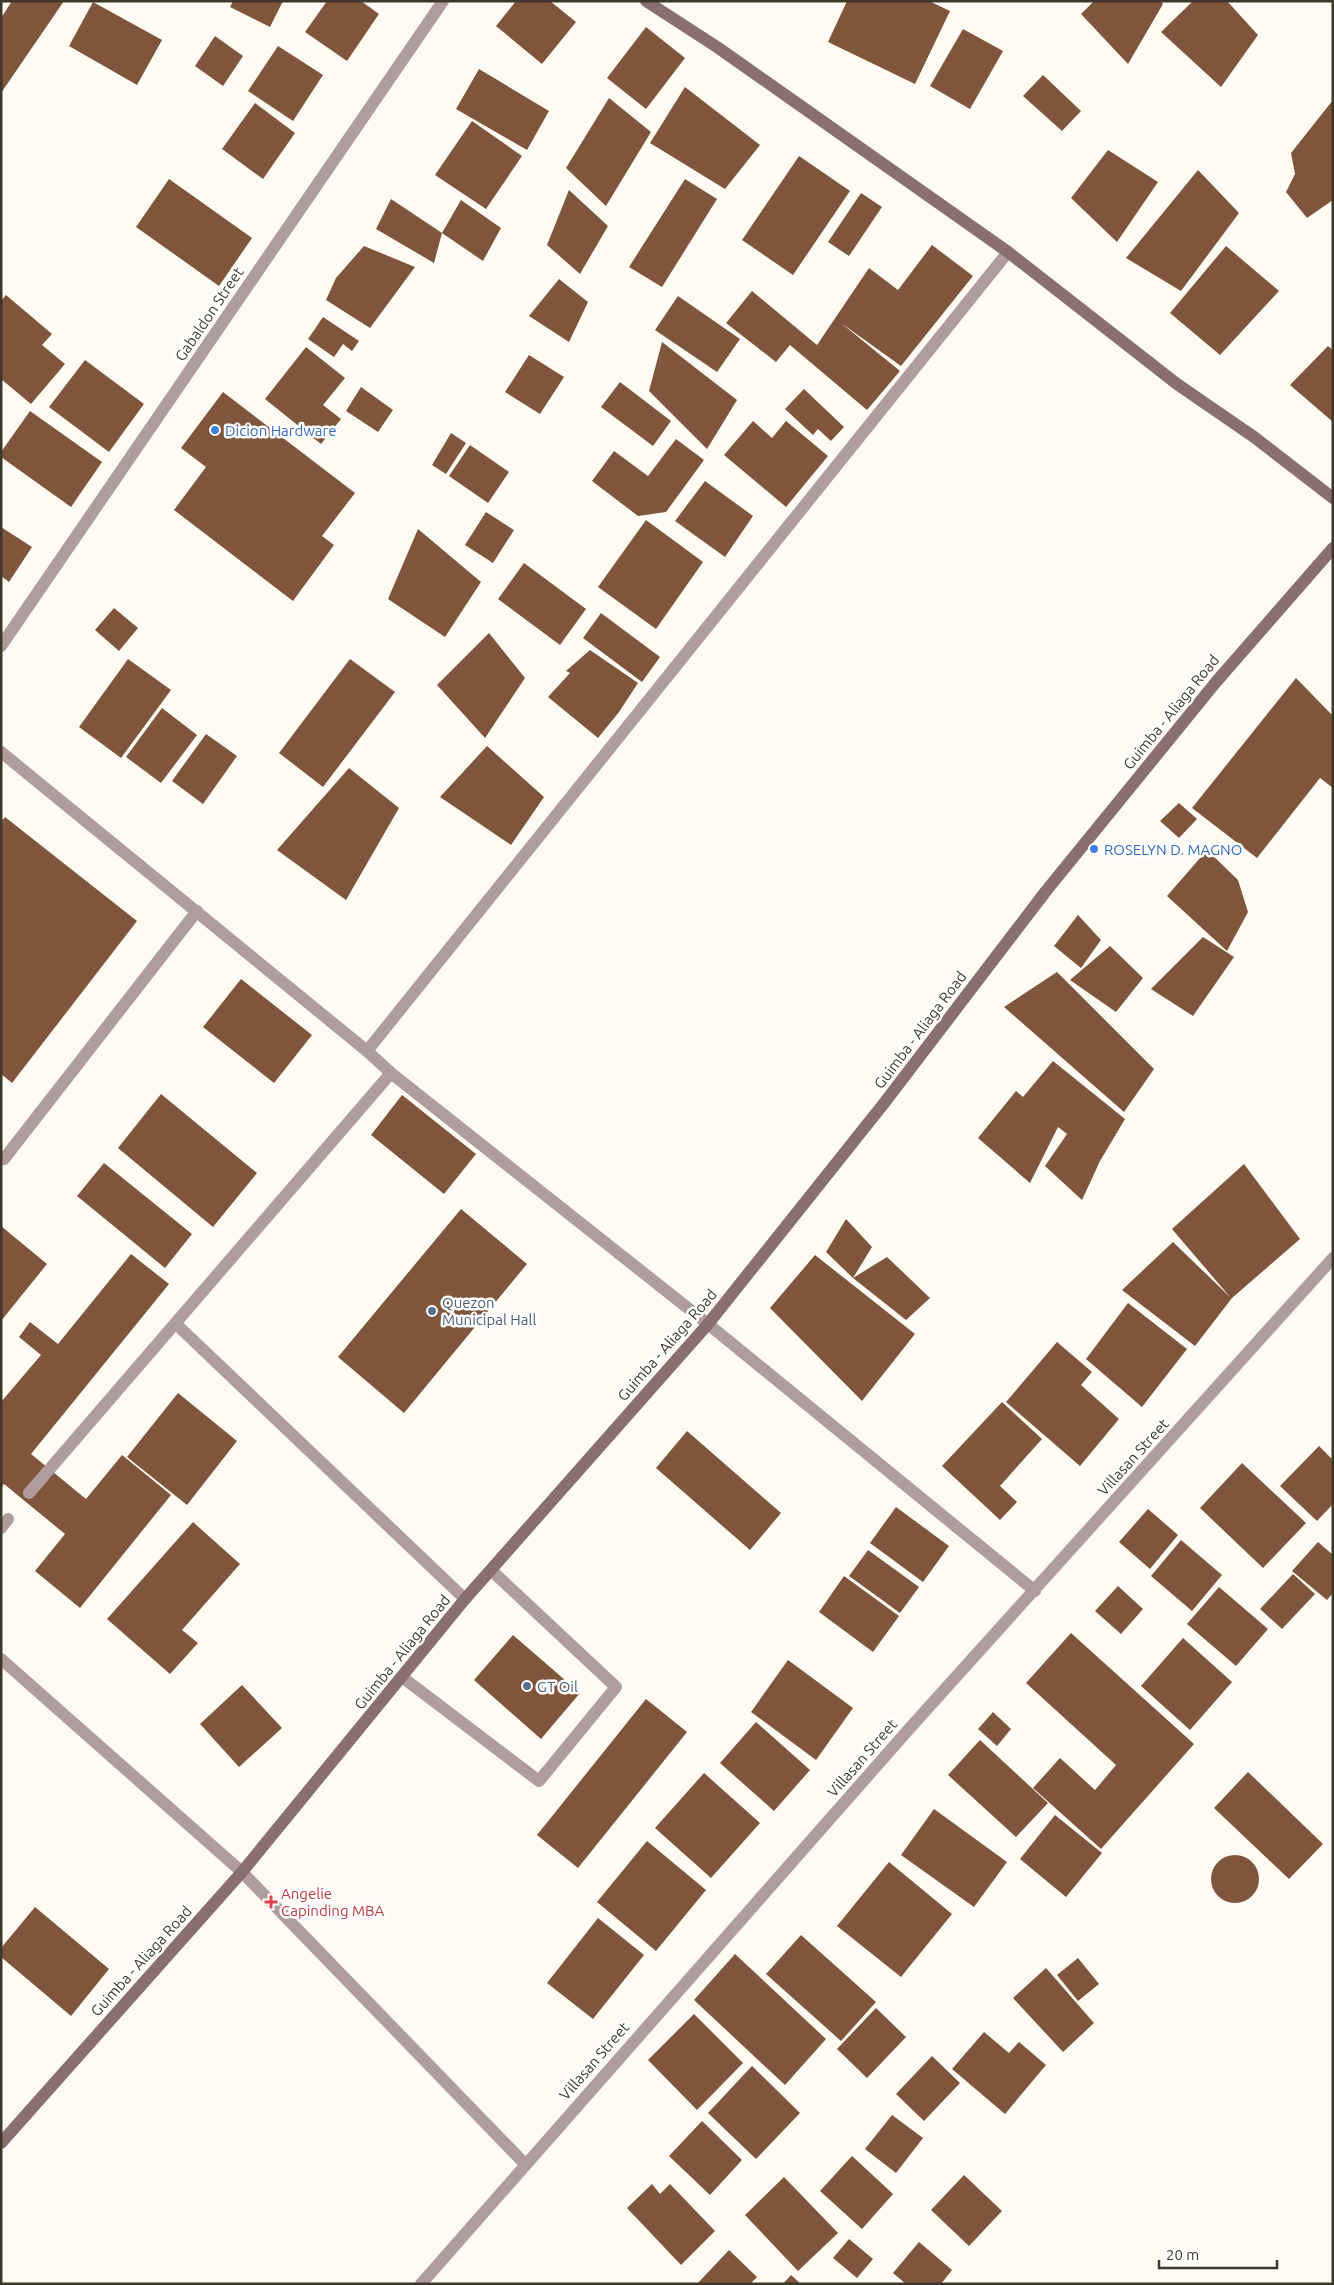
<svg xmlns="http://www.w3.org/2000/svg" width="1334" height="2285" font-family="Ubuntu,sans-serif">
<rect width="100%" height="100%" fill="#fefbf4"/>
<path fill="#7f553b" d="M12 1H64L1 93V18Z
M233 1H283L270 27 230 7Z
M327 1H361L379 14 347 61 305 32Z
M516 1H550L576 22 542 64 496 26Z
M847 1H929L950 11 915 84 828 42Z
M1094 1H1161L1163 4 1128 64 1081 14Z
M1193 1H1227L1258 35 1221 87 1161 32Z
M93 2 162 40 137 85 69 46Z
M646 27 685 58 646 109 607 78Z
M963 29 1003 51 970 109 930 86Z
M215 36 243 56 223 86 195 66Z
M278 46 323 75 293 121 248 91Z
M479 69 549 111 527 150 456 109Z
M1043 75 1081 111 1062 131 1023 96Z
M685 87 760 145 725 189 650 143Z
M609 98 651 132 606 206 566 168Z
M1333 100V200L1307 218 1286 192 1295 174 1291 153Z
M255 103 295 133 263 179 222 149Z
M472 121 522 156 486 209 435 175Z
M1108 150 1158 182 1117 242 1071 198Z
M799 156 850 191 793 275 742 240Z
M1198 170 1239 213 1181 291 1126 258Z
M169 179 252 238 219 286 136 227Z
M685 179 717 199 662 287 629 267Z
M569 190 608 226 580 274 547 245Z
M861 193 882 207 849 256 828 242Z
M391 199 442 233 434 263 376 229Z
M461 200 501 228 483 261 442 233Z
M932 245 973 276 901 366 841 323 900 371 867 410 790 345 776 362 726 323 752 291 817 345 869 268 898 290Z
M364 246 415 267 370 328 326 300 336 278Z
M1226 246 1279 291 1220 355 1170 313Z
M559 279 588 302 569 342 529 316Z
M6 295 52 334 42 345 65 364 31 404 1 379V301Z
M678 296 740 339 717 372 655 330Z
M323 317 359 341 352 351 343 344 334 357 308 339Z
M662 342 737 400 707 449 649 391Z
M1328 346 1333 350V422L1290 385Z
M306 347 345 378 323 405 341 419 321 444 265 399Z
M529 355 564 377 540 414 505 392Z
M85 360 144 404 109 452 49 407Z
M620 382 671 421 653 446 601 407Z
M361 387 393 410 378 432 346 411Z
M804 389 844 427 831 441 818 429 813 435 785 409Z
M223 392 355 493 322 536 334 545 293 601 174 510 206 467 181 448Z
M30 411 102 462 71 507 1 457V452Z
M753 421 772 438 786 421 828 456 786 507 724 455Z
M451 433 466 443 446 474 432 465Z
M676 439 704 460 666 512 638 516 592 481 614 451 648 476Z
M470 445 509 472 488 503 449 476Z
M705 481 753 516 725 557 675 521Z
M486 512 514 530 493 563 465 545Z
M646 520 703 562 656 629 598 587Z
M1 527 32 547 9 582 1 576Z
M418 529 481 582 445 637 388 599Z
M524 563 586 609 560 645 498 599Z
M114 608 138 628 119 651 95 630Z
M601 613 660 657 642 682 583 638Z
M489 633 525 678 485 738 437 685Z
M590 650 638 683 619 712 598 738 548 697 570 673 566 671Z
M128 659 171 690 121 758 79 727Z
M350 659 395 692 323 787 279 753Z
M1296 678 1333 716V788L1320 778 1257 858 1192 808Z
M162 708 197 735 161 783 126 757Z
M206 734 237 756 203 804 172 781Z
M487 746 544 797 511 845 440 797Z
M349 768 399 808 346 900 277 850Z
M1179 803 1197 819 1179 838 1160 821Z
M5 817 137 921 12 1083 1 1074V822Z
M1207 850 1238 880 1248 912 1227 951 1167 896Z
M1078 915 1101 940 1081 968 1054 946Z
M1203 937 1234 957 1193 1016 1151 989Z
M1110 946 1143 978 1116 1012 1070 980Z
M1057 972 1154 1069 1124 1112 1004 1007Z
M241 979 312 1035 274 1083 203 1027Z
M1053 1061 1125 1119 1100 1161 1082 1200 1045 1166 1067 1134 1058 1127 1030 1183 978 1138 1016 1091 1023 1097Z
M161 1094 257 1173 213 1227 118 1148Z
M402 1095 476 1154 444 1194 371 1135Z
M104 1163 192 1234 165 1268 77 1196Z
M1244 1164 1300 1239 1232 1298 1195 1346 1122 1290 1173 1242 1230 1297 1172 1229Z
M461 1209 527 1264 404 1413 338 1357Z
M846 1219 872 1247 853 1278 826 1252Z
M1 1226 47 1264 1 1321Z
M131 1254 169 1284 31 1454 86 1499 122 1455 171 1495 80 1608 35 1571 65 1534 4 1484 1 1488V1402L41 1355 19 1337 30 1322 58 1344Z
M815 1255 915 1334 862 1401 770 1308Z
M887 1257 930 1298 906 1320 853 1278Z
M1128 1303 1187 1349 1142 1407 1086 1359Z
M1057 1342 1092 1372 1081 1385 1119 1419 1080 1466 1006 1402Z
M178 1393 237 1441 187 1505 127 1457Z
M1002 1402 1042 1439 1000 1486 1017 1502 1000 1520 942 1466Z
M687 1431 781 1513 750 1550 656 1468Z
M1319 1446 1333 1460V1504L1317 1521 1280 1486Z
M1242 1463 1306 1523 1263 1568 1200 1508Z
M896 1507 949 1546 923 1582 870 1543Z
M1148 1509 1178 1535 1150 1569 1119 1542Z
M193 1522 240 1564 182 1630 198 1643 170 1674 107 1619Z
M1181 1540 1222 1575 1192 1611 1151 1576Z
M1318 1542 1333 1555V1593L1327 1600 1292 1571Z
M868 1550 919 1587 900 1613 849 1576Z
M1293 1574 1315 1594 1282 1629 1260 1609Z
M844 1576 899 1616 873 1652 819 1612Z
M1118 1586 1143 1609 1121 1634 1095 1611Z
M1219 1587 1268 1629 1236 1666 1187 1624Z
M1071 1633 1194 1744 1101 1849 1033 1788 1060 1758 1095 1790 1116 1765 1026 1683Z
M513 1635 580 1693 541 1739 474 1680Z
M1183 1638 1232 1682 1190 1730 1141 1686Z
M788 1660 853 1708 816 1760 751 1712Z
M242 1685 282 1728 239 1767 200 1724Z
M646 1699 687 1732 578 1868 537 1835Z
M993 1712 1011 1729 997 1746 978 1729Z
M756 1722 810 1770 774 1811 720 1763Z
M980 1740 1048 1803 1016 1837 948 1775Z
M1248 1772 1323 1844 1289 1879 1214 1808Z
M704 1773 760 1823 711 1878 655 1828Z
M934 1809 1007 1862 974 1907 901 1855Z
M1055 1815 1102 1853 1066 1897 1020 1859Z
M647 1841 706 1890 656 1951 597 1902Z
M1211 1879a24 24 0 1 1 48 0a24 24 0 1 1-48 0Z
M889 1862 952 1914 901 1977 837 1926Z
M35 1907 109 1969 71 2016 1 1957V1948Z
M598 1918 644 1955 593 2019 547 1983Z
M801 1935 876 2002 841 2041 766 1974Z
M735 1954 826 2039 785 2085 694 2000Z
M1078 1958 1099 1984 1078 2001 1057 1975Z
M1046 1968 1094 2023 1063 2052 1013 1998Z
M876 2008 906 2037 867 2078 837 2049Z
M694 2014 743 2063 697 2110 648 2060Z
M984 2032 1009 2053 1019 2042 1046 2065 1005 2114 952 2069Z
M932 2056 960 2083 924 2121 896 2094Z
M752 2066 800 2113 756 2159 708 2113Z
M892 2115 923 2138 896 2173 865 2149Z
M702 2121 742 2160 710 2195 669 2156Z
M852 2156 893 2194 862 2229 820 2191Z
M964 2175 1002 2211 969 2246 931 2210Z
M784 2177 838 2233 798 2271 745 2215Z
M652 2184 660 2194 670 2184 715 2231 681 2265 627 2208Z
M849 2239 873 2259 857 2278 833 2258Z
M919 2242 952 2270 941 2284H906L893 2273Z
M729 2250 757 2277 750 2284H697Z
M791 2275 801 2284H783Z"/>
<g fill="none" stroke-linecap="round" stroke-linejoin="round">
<path stroke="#af9c9c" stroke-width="12" d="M1 1158 4 1159 197 911
M176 1324 465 1599
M29 1493 391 1073
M1 1528 8 1519
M402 1677 539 1781 616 1687 491 1570"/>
<path stroke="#af9c9c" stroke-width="12" d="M1 646 443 1
M1 752 367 1051 391 1073 708 1324 1035 1591
M367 1051 1008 252
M1 1659 242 1872 525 2164
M421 2284 909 1729 1333 1258"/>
<path stroke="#896f6f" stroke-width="12" d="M646 1 717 47 1008 252 1177 384 1254 437 1333 498
M1 2143 242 1872 465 1599 708 1324 885 1102 1046 891 1216 682 1333 548"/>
</g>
<g fill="#3f7fe0" stroke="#fff" stroke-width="2">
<circle cx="215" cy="430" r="5"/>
<circle cx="1094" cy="849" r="5"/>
</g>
<g fill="#5c6f8a" stroke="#fff" stroke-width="2">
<circle cx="432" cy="1311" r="5"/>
<circle cx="527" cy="1686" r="5"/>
</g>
<path fill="#e0444e" stroke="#fff" stroke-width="2" d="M268.5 1894.5h5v5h5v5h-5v5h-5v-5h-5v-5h5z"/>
<g text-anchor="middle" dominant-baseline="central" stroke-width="5" stroke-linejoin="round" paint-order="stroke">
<g font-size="15" fill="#3e382a" stroke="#fff">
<text transform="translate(209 314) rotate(-56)">Gabaldon Street</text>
<text transform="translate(1171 712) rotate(-51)">Guimba - Aliaga Road</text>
<text transform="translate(920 1030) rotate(-53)">Guimba - Aliaga Road</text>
<text transform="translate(667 1345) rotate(-49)">Guimba - Aliaga Road</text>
<text transform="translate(1133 1457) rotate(-48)">Villasan Street</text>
<text transform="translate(402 1652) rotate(-51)">Guimba - Aliaga Road</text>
<text transform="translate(862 1758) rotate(-49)">Villasan Street</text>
<text transform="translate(141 1961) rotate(-48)">Guimba - Aliaga Road</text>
<text transform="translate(594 2061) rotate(-49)">Villasan Street</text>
</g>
<g font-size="15" fill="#366cbe" stroke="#fff" text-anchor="start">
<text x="225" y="430">Dicion Hardware</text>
<text x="1104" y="849">ROSELYN D. MAGNO</text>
</g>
<g font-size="15" fill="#4e5e75" stroke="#fff" text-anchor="start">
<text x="442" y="1302">Quezon<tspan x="442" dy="17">Municipal Hall</tspan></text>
<text x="537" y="1686">GT Oil</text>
</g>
<g font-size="15" fill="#be3a42" stroke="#fff" text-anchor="start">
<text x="281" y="1893">Angelie<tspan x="281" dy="17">Capinding MBA</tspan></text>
</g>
</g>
<rect width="1334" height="2285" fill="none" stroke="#3e382a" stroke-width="5"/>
<path d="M1159 2260v8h118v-8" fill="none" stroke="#3e382a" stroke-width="2.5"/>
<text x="1166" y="2260" font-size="15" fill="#3e382a" stroke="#ffffff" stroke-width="4" paint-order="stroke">20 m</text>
</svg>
